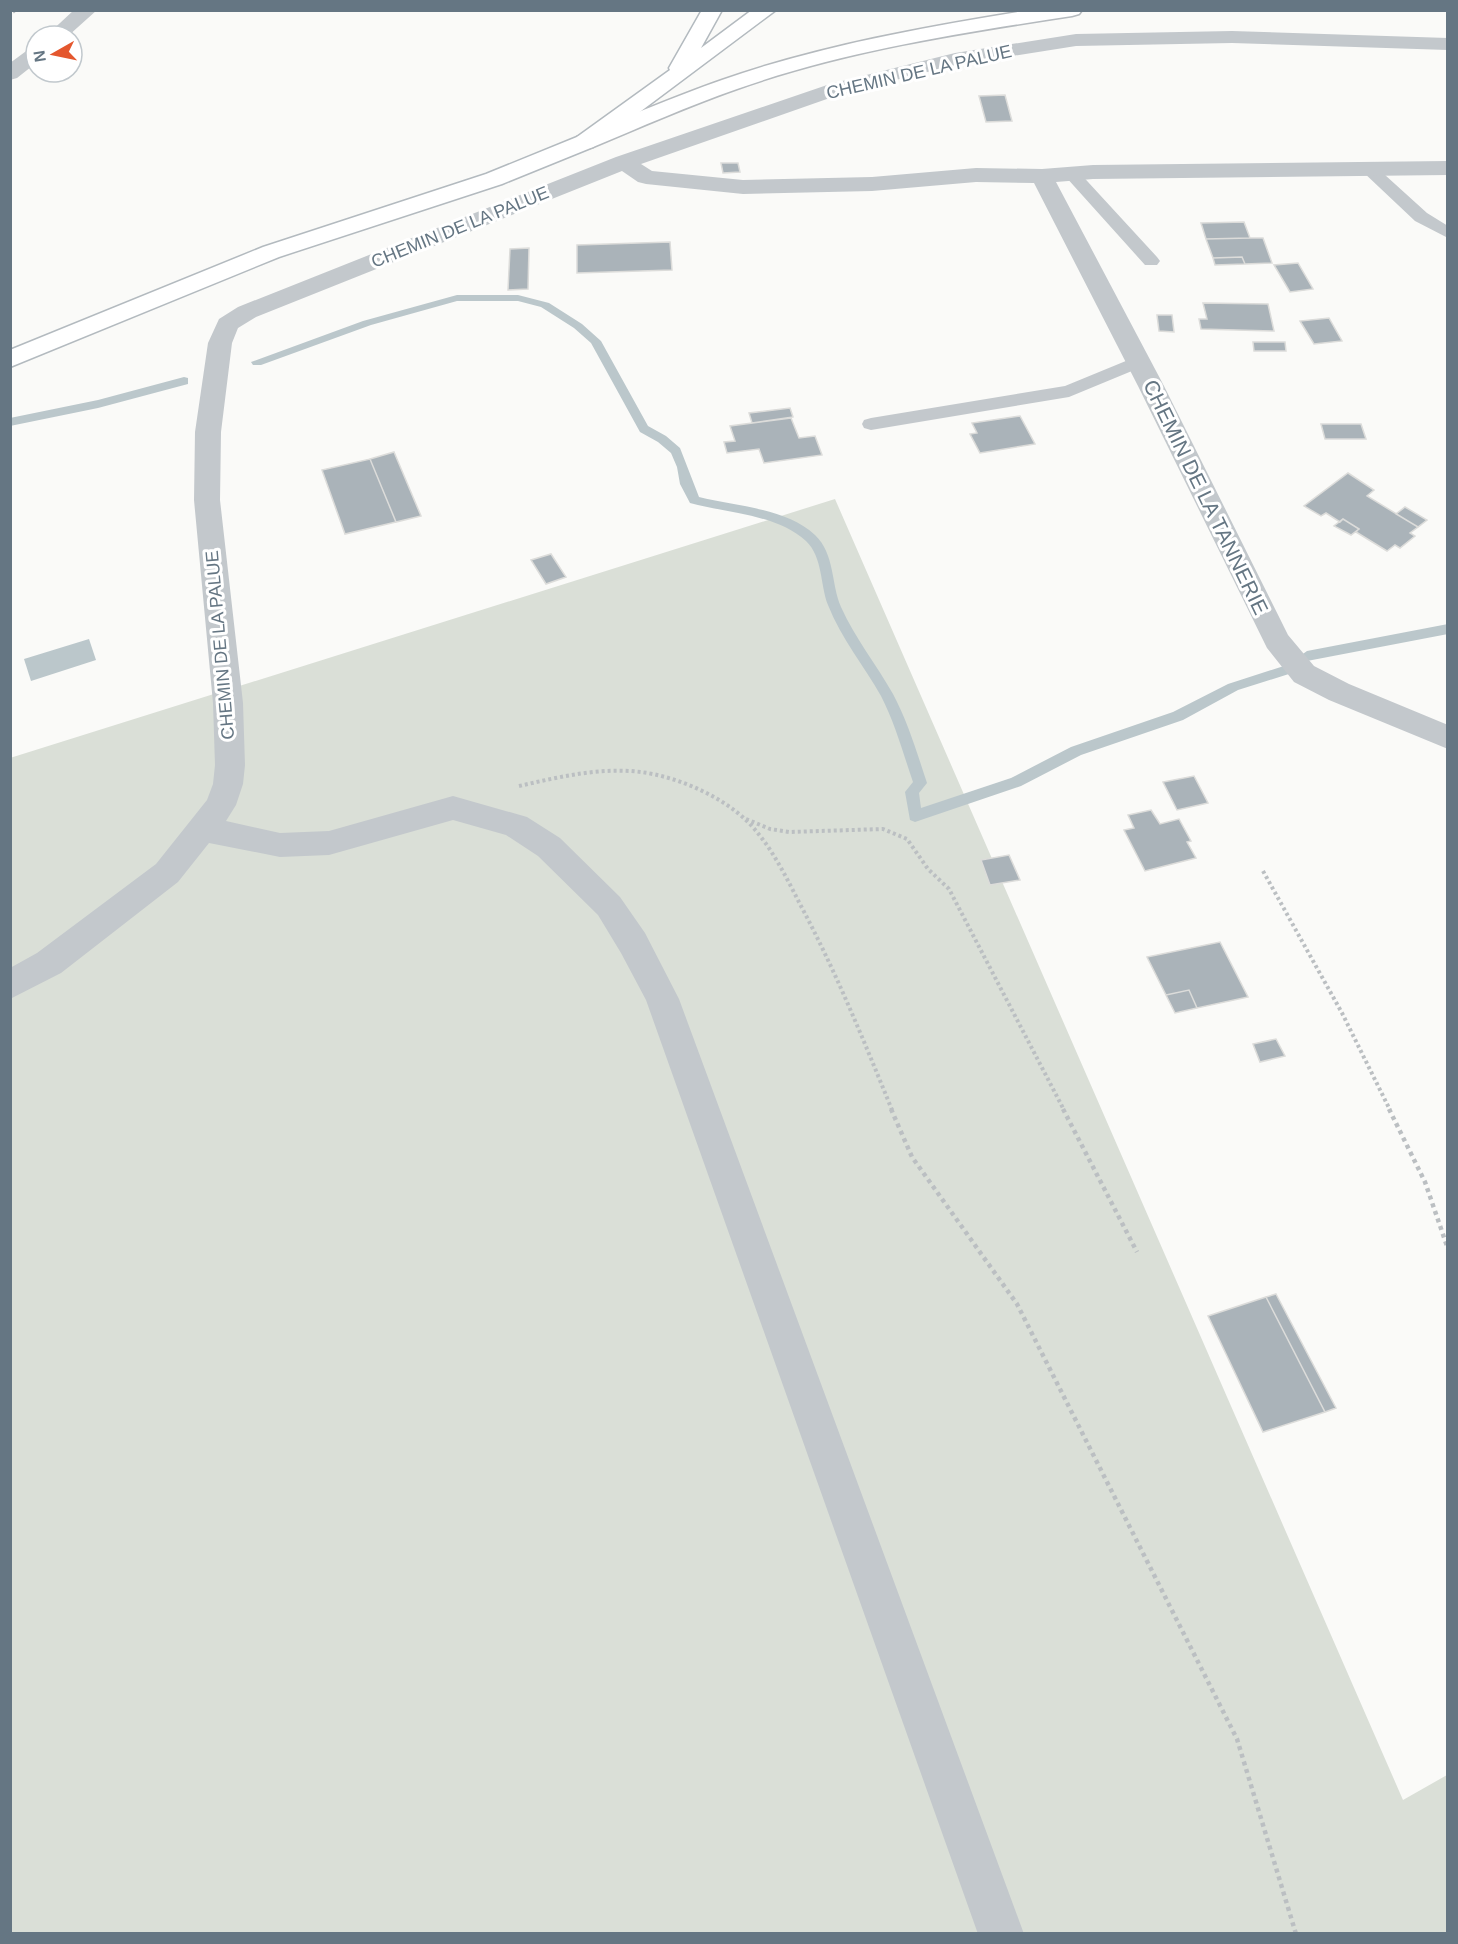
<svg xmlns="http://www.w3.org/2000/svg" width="1458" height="1944" font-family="Arial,sans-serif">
<rect width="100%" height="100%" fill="#fafaf8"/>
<path fill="#dadfd7" d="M835 499 1403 1800 1447 1775V1933H11L10 758Z"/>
<path fill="#bbc7cb" d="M89 639 96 660 31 681 24 659Z"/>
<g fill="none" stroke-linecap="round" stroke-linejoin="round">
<path fill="#bbc7cb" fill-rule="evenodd" d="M457 295H518L549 303 582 324 601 341 648 426 666 436 680 448 699 497C735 506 786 508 815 535 835 554 831 584 841 607 855 638 876 664 893 694 908 722 917 753 927 783L919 793 921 808 1011 778 1071 747 1173 712 1228 684 1287 665 1294 670 1292 673 1238 690 1183 720 1081 755 1021 786 915 822 910 820 905 792 913 782C903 753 895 723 881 696 864 666 841 638 828 605 820 585 823 557 806 541 776 514 727 513 690 503L680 484 677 467 671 453 658 442 640 432 591 343 574 328 541 307 518 301H457L371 325 261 365H253L251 362 363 321Z
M184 377 188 378V384L98 408 10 426V418L98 400Z
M1448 624V634L1307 661 1300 656 1307 651Z"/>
</g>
<path fill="#aab3b9" stroke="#dcdcda" stroke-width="1.5" d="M1005 95 1012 121 986 122 979 96Z
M721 163H738L740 172 723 173Z
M1244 222 1250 238 1206 239 1201 223Z
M1250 238H1263L1272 263 1245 264 1242 257 1213 258 1206 239Z
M670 242 672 270 577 273V245Z
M529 248 528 289 508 290 510 249Z
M1242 257 1245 264 1215 265 1213 258Z
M1298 263 1313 289 1290 292 1274 265Z
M1203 303 1268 304 1274 331 1201 329 1199 319H1207Z
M1157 315H1172L1174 332 1159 331Z
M1329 318 1342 341 1314 344 1300 321Z
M1253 342H1285L1286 351H1254Z
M790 408 793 417 752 423 749 413Z
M1020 416 1035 444 980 453 970 434 977 433 972 423Z
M791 418 799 438 815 436 822 455 764 463 759 449 727 453 724 442 735 441 730 426Z
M1321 424H1361L1366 439H1325Z
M394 452 421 516 396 522 370 459Z
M370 459 396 522 345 534 322 470Z
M1348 473 1374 490 1367 496 1418 527 1410 533 1415 536 1400 548 1395 545 1387 551 1356 532 1359 529 1343 519 1340 522 1326 513 1321 516 1304 506Z
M1405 507 1427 520 1418 527 1396 514Z
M1343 519 1359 529 1351 535 1334 526Z
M551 554 566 577 546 584 531 560Z
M1194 776 1208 803 1177 810 1163 782Z
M1151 810 1160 824 1179 819 1191 841 1187 842 1196 858 1145 871 1124 830 1134 828 1128 815Z
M1009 855 1020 880 990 885 981 860Z
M1220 942 1248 997 1197 1008 1189 990 1166 995 1147 957Z
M1189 990 1197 1008 1175 1013 1166 995Z
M1276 1039 1285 1056 1260 1062 1253 1044Z
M1276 1294 1336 1408 1325 1412 1266 1297Z
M1266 1297 1325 1412 1263 1432 1208 1316Z"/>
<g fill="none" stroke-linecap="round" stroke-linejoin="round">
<g stroke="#b3babf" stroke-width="3">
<path id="secondary" d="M702 10H722L701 48 752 10H776L593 147 502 184 279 257 10 367V350L263 247 486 174 577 137 670 70 669 68Z"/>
</g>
<g stroke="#b5babe" stroke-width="3">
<path id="primary" d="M1030 10H1082L1079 14 1072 16C960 33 844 51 737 89 688 106 641 127 593 147L585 149 577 147 574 142 577 137C625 118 673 97 722 80 818 46 929 26 1030 10Z"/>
</g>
<path stroke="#bbbfc2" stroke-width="2" stroke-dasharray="2 2" stroke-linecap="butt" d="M10 15 17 10"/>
<path stroke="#bbbfc2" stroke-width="4" stroke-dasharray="3 3" stroke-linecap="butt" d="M519 786C559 777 600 767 641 772 678 777 721 796 747 821 771 845 786 877 801 906 836 972 864 1041 892 1110
M746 819 770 829 789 832 883 829 907 839 928 869 949 889 1064 1110
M1263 871 1342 1013 1390 1110"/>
<path stroke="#bbbfc2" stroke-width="4.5" stroke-dasharray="4 4" stroke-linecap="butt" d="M891 1109 912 1157 1017 1304 1237 1739 1296 1934
M1063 1109 1137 1252
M1389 1109 1425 1182 1448 1249"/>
<path fill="#c3c8cc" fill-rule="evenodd" d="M1368 163 1374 165 1427 213 1448 226V238L1415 221 1362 171 1360 168Z
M1071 168 1077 170 1157 257 1160 261 1157 265H1145L1065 176 1063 173 1065 170Z
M1138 356 1144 358 1147 362 1144 366 1069 397 871 430 864 428 862 424 864 420 871 418 1065 386Z"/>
<path fill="#c3c8cc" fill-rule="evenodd" d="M1232 31 1448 38V50L1232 43 1076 46 955 65 844 93 641 164 652 171 743 180 872 177 976 168 1042 169 1093 165 1448 161V175L1093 179 1056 182 1164 386 1288 635 1314 666 1349 684 1448 725V749L1329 700 1294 682 1267 648 1138 386 1034 183 976 182 872 191 743 194 646 184 638 182 622 171 256 317 238 328 232 343 221 432 220 500 243 703 245 765 243 784 236 805 226 821 280 833 329 831 453 796 527 817 560 838 620 897 645 933 679 999 1024 1934H978L646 1000 621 953 598 915 538 856 506 835 453 820 329 855 280 857 209 843 178 882 61 973 10 999V968L37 953 156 864 207 800 213 784 215 765 213 703 194 500 195 432 208 343 219 319 238 307 616 157 830 84 955 53 1076 34Z"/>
<path fill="#c3c8cc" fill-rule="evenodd" d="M74 10H97L68 36H46Z
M36 47V63L17 78 10 80V63L29 49Z"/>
<use href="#secondary" fill="#fff" fill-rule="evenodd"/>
<use href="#primary" fill="#fff" fill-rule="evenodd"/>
</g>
<g text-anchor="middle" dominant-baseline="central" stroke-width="6" stroke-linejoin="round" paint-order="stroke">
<g font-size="18" fill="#657683" stroke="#fff">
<text transform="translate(919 72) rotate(-13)">CHEMIN DE LA PALUE</text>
<text transform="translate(460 227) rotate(-22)">CHEMIN DE LA PALUE</text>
<text transform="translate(220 645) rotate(-95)">CHEMIN DE LA PALUE</text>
</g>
<g font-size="21" fill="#657683" stroke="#fff">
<text transform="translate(1206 497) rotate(64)">CHEMIN DE LA TANNERIE</text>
</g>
</g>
<rect width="1458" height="1944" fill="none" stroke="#657683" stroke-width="24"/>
<g transform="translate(54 54) rotate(261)"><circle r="28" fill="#ffffff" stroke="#c1c8cd" stroke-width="1.5"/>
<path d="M0-4.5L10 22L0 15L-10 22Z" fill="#e4572e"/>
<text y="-9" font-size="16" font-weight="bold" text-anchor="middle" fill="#657683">N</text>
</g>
</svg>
